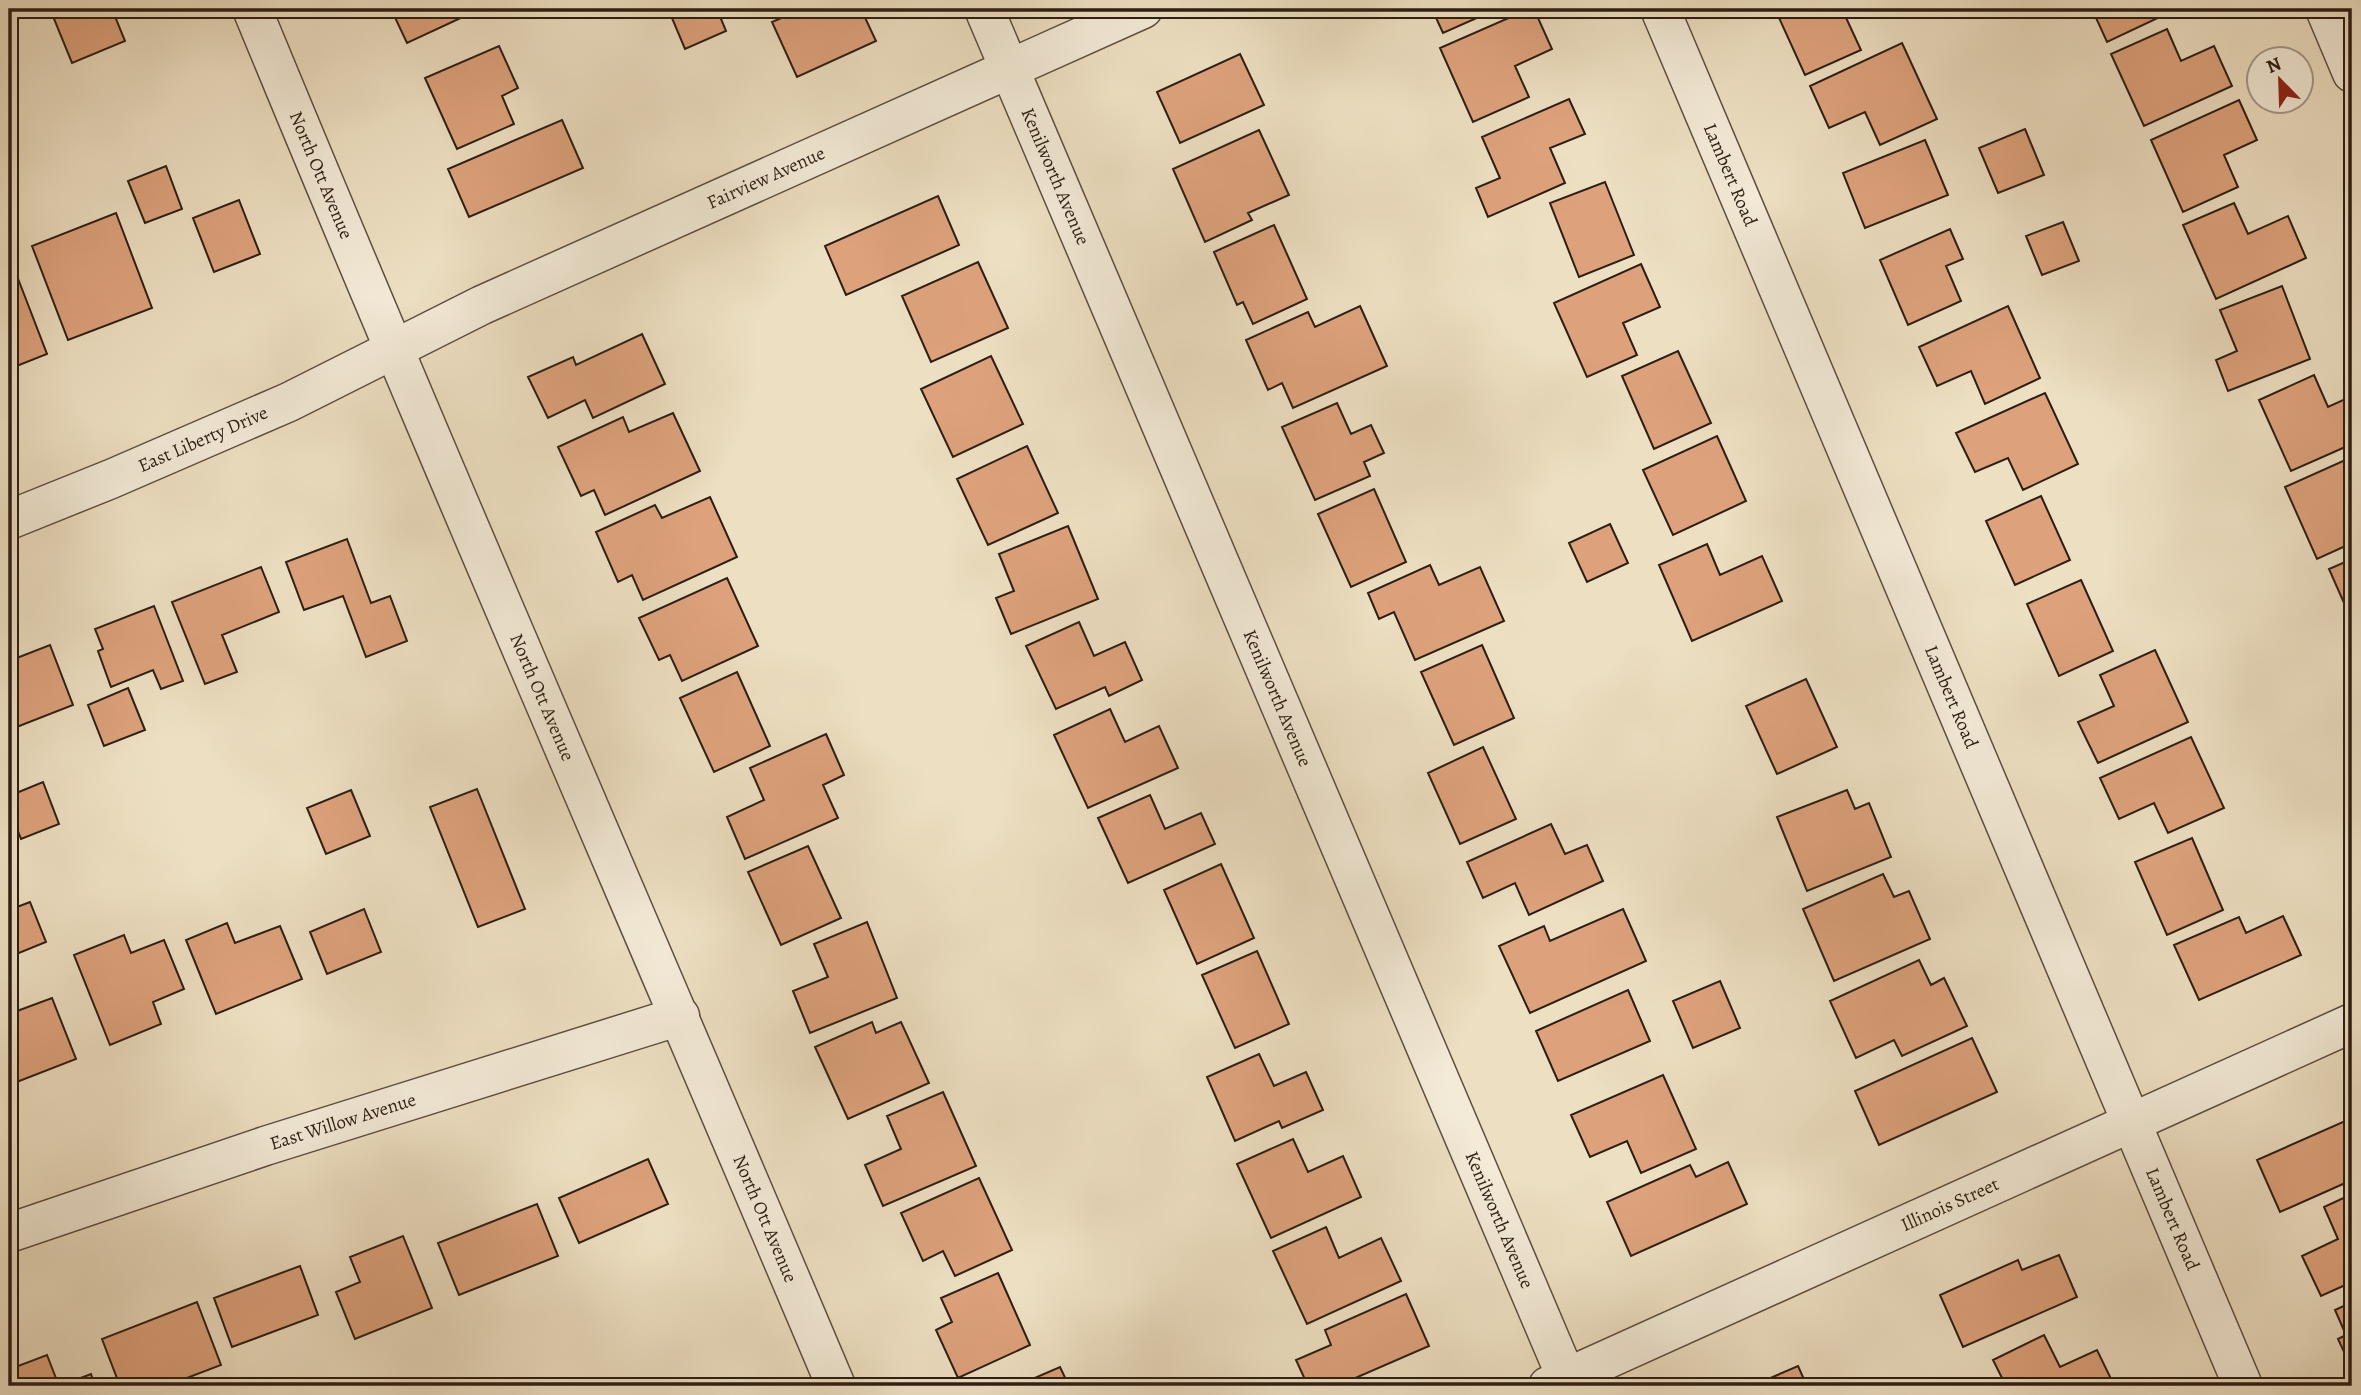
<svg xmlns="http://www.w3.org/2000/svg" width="2361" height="1395" font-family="Alegreya,serif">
<rect width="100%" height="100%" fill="#eddfc2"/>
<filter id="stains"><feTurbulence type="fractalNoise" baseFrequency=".00286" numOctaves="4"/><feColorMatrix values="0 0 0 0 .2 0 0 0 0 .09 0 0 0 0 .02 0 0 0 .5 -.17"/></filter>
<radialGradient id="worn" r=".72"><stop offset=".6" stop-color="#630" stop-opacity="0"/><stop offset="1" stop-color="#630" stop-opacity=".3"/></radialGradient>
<path fill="#dda27c" stroke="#2d1e14" stroke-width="2" d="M50 9H112L125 41 72 63Z
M391 9H480L407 43Z
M674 9H717L726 31 685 49 669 11Z
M802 9H861L876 41 797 77 772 22Z
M1432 9H1497L1443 33Z
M1529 9H1534L1552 49 1515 66 1529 97 1473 122 1440 48Z
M1775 9H1842L1861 50 1805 75Z
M2092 9H2159L2162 16 2107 42Z
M2167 29 2181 61 2214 46 2232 86 2144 126 2111 54Z
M1902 43 1937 119 1880 145 1865 112 1829 128 1810 86Z
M499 46 518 88 502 96 514 124 457 149 425 78Z
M1240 54 1264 105 1180 143 1157 92Z
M1569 99 1585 134 1550 148 1565 183 1488 217 1476 188 1500 178 1482 137Z
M2239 100 2257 140 2224 155 2238 187 2183 212 2151 140Z
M562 120 583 168 469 217 448 169Z
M2025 129 2044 175 1998 193 1979 148Z
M1259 130 1289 195 1248 213 1252 220 1205 242 1173 169Z
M1925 140 1948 195 1865 228 1843 173Z
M166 166 182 209 145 223 128 181Z
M1605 182 1634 255 1579 277 1550 203Z
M938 196 959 245 846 295 825 246Z
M239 200 260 254 214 272 193 218Z
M2234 203 2248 234 2288 216 2306 258 2216 299 2183 225Z
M116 213 152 308 68 340 32 246Z
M2063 222 2079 261 2042 275 2026 236Z
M1274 225 1307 299 1253 324 1243 302 1237 305 1214 252Z
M1950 229 1963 259 1946 266 1961 301 1908 325 1880 260Z
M978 262 1008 328 931 362 902 296Z
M12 263 47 354 9 369V264Z
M1641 264 1660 307 1623 323 1637 355 1587 377 1554 303Z
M2282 286 2310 359 2228 391 2216 360 2237 351 2220 310Z
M1360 306 1387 366 1293 408 1282 383 1268 390 1246 340 1308 312 1315 327Z
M2008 306 2040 378 1985 404 1971 371 1937 386 1919 347Z
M642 334 665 384 593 418 585 400 548 418 528 377 573 357 576 365Z
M1678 351 1711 423 1654 449 1622 376Z
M991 356 1023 424 953 457 921 389Z
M2314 375 2328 407 2352 396V444L2291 471 2259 400Z
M2045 393 2078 464 2023 490 2008 458 1975 472 1956 433Z
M1337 403 1351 434 1371 425 1384 453 1364 462 1370 476 1315 500 1282 427Z
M673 413 700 471 605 515 594 490 581 496 558 447 623 417 629 432Z
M1717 436 1746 501 1673 535 1643 470Z
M1027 446 1058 513 988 545 957 479Z
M2352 457V543L2317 559 2285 487Z
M1374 489 1406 562 1351 587 1318 514Z
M2041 496 2070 560 2015 585 1986 521Z
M710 497 737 557 643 600 632 575 618 582 596 532 655 505 662 518Z
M1610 524 1628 563 1587 582 1569 543Z
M1068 526 1098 599 1011 634 996 598 1014 591 999 554Z
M347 539 371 603 390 596 407 641 366 657 343 596 304 610 286 562Z
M1707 544 1720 575 1762 556 1782 601 1692 641 1659 565Z
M2352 559V621L2329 569Z
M1430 565 1439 585 1480 567 1504 621 1415 660 1394 612 1379 619 1368 593Z
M261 567 279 612 222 635 237 672 205 684 172 602Z
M727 578 758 646 682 681 670 655 659 660 639 618Z
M2081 580 2113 651 2059 676 2027 604Z
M154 606 183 681 161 689 153 670 111 687 98 651 103 649 95 629Z
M1079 622 1094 656 1125 642 1142 680 1109 696 1105 687 1056 709 1026 646Z
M50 645 73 705 9 730V661Z
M1482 645 1514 718 1454 745 1421 672Z
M2155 650 2188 722 2098 763 2078 722 2114 706 2100 675Z
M737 672 770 746 714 772 680 698Z
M1806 679 1837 747 1777 774 1746 706Z
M128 688 145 730 104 746 88 705Z
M1110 709 1125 742 1159 726 1178 768 1088 808 1054 735Z
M826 734 844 775 823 785 838 818 745 859 727 817 764 800 750 768Z
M2191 737 2224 808 2168 833 2154 803 2119 819 2100 778Z
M1483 747 1516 819 1460 844 1428 773Z
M43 782 59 824 21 839 9 808V796Z
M477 789 525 909 478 927 430 807Z
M351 790 370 836 326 854 307 808Z
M1847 790 1855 809 1869 803 1891 857 1807 891 1777 817Z
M1150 795 1165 829 1201 813 1215 844 1128 883 1098 818Z
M1551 824 1565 854 1587 845 1603 881 1529 915 1515 883 1483 898 1467 862Z
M2192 838 2223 910 2167 935 2135 862Z
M808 846 841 918 781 945 748 872Z
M1221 864 1254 938 1197 964 1164 890Z
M1883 874 1894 897 1909 891 1930 939 1834 981 1803 909Z
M30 902 46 942 14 955 9 941V910Z
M364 909 381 952 327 974 310 932Z
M1623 909 1646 961 1530 1013 1499 946 1544 926 1550 941Z
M2283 916 2301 955 2199 1000 2174 945 2239 917 2246 933Z
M867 922 897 998 810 1033 793 991 828 977 814 944Z
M227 923 235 943 280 926 302 979 216 1014 186 940Z
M124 935 131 953 164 940 184 989 153 1002 161 1024 110 1045 74 955Z
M1257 951 1289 1024 1235 1048 1202 975Z
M1919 960 1931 985 1944 978 1967 1026 1902 1056 1894 1040 1856 1058 1830 1001Z
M1720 981 1740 1028 1693 1048 1673 1001Z
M1628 990 1650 1041 1558 1081 1536 1031Z
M52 998 76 1059 9 1085V1014Z
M872 1022 876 1033 901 1022 929 1083 848 1119 815 1047Z
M1972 1038 1997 1092 1879 1145 1855 1091Z
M1259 1054 1274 1086 1306 1072 1323 1110 1282 1128 1279 1121 1235 1141 1207 1077Z
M1663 1075 1696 1149 1641 1173 1627 1141 1590 1157 1571 1115Z
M943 1092 976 1166 883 1206 865 1165 901 1149 887 1116Z
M2352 1118V1180L2280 1212 2257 1160Z
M1293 1139 1308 1172 1343 1156 1361 1197 1271 1238 1237 1164Z
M648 1159 668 1204 579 1243 559 1198Z
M1728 1162 1747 1204 1631 1256 1607 1202 1690 1165 1696 1177Z
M979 1178 1012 1250 955 1276 943 1251 923 1261 901 1213Z
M2352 1194V1282L2321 1296 2302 1256 2338 1239 2324 1207Z
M537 1204 558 1256 459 1295 438 1243Z
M1326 1227 1339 1258 1381 1238 1401 1281 1307 1324 1273 1251Z
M403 1236 432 1308 355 1339 336 1292 360 1282 350 1257Z
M2059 1255 2077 1297 1963 1347 1940 1295 2018 1260 2022 1270Z
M300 1266 318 1315 232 1347 214 1298Z
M998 1273 1030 1345 958 1378 936 1330 952 1322 941 1298Z
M1406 1294 1429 1346 1337 1386H1308L1296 1360 1331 1345 1325 1330Z
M197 1302 221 1365 166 1386H120L102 1339Z
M2352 1302V1369L2338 1339 2346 1335 2335 1310Z
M2044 1335 2060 1367 2097 1350 2114 1385 2006 1386 1993 1360Z
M47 1355 59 1386H15L10 1369Z
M1798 1366 1807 1386H1752Z
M1060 1367 1069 1386H1016Z
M91 1374 95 1386H59Z"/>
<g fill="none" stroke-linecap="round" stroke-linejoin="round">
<g stroke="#5d4e40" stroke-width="41">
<g id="minor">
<path id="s1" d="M252 9C442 470 642 927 836 1386"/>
<path id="s2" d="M984 9 1570 1386"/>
<path id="s3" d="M1660 9 2243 1386"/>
<path d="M2325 9 2352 73"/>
<path id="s4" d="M9 520 111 479 289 402 482 305 1143 9"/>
<path id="s5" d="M9 1233 265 1146 680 1016"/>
<path id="s6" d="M1548 1386 2352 1023"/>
</g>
</g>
<use href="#minor" stroke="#f3ead7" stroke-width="38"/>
</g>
<g text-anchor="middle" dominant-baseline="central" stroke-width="5" stroke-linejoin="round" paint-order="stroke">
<g font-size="19" fill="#2d1e14" stroke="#f3ead7">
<text stroke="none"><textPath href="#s3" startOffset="180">Lambert Road</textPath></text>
<text stroke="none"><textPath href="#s1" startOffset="180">North Ott Avenue</textPath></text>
<text stroke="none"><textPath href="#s2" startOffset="182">Kenilworth Avenue</textPath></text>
<text stroke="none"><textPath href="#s4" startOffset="831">Fairview Avenue</textPath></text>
<text stroke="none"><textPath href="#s4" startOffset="210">East Liberty Drive</textPath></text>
<text stroke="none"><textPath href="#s3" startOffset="747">Lambert Road</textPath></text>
<text stroke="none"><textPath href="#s1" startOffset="747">North Ott Avenue</textPath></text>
<text stroke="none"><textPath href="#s2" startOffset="749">Kenilworth Avenue</textPath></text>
<text stroke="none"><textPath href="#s5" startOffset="352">East Willow Avenue</textPath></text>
<text stroke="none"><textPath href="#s6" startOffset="441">Illinois Street</textPath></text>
<text stroke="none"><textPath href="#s1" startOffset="1314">North Ott Avenue</textPath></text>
<text stroke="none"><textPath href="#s2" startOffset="1316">Kenilworth Avenue</textPath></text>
<text stroke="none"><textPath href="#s3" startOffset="1314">Lambert Road</textPath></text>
</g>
</g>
<rect width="2361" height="1395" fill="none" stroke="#eddfc2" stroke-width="35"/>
<rect x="10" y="10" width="2340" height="1374" fill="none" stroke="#2d1e14" stroke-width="3.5"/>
<rect x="18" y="18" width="2326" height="1360" fill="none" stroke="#2d1e14" stroke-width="2"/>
<g transform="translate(2280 80) rotate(337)"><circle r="33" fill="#f3ead7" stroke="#a49889" stroke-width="2"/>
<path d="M0-5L12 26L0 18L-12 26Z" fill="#8f2418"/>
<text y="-10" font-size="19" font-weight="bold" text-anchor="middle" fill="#2d1e14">N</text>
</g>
<rect width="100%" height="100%" filter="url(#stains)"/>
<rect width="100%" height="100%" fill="url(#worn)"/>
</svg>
